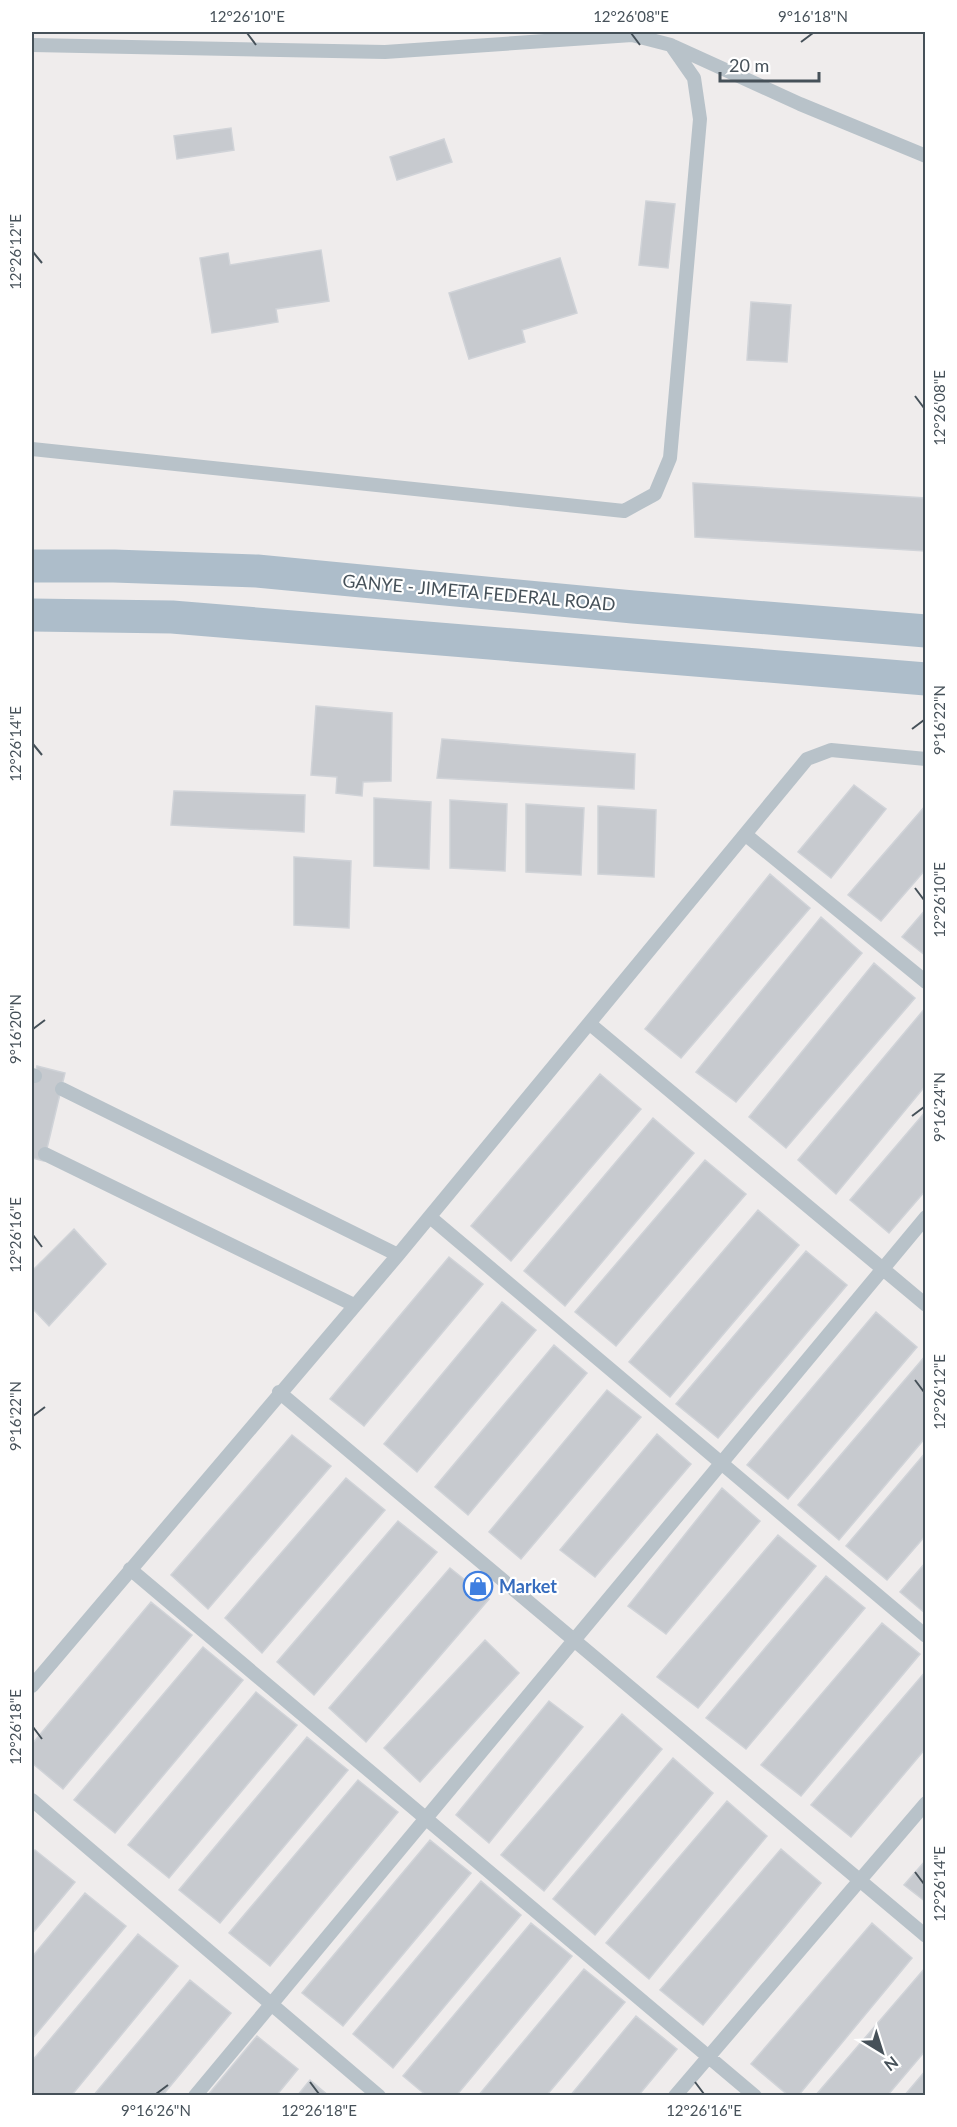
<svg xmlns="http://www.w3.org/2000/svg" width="957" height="2127" font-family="Lato,sans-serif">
<rect width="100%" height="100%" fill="#efecec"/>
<path fill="#c7cacf" stroke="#d0d3d8" stroke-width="1.5" d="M231 128 234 150 177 159 174 136Z
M444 139 452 162 397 180 390 157Z
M646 201 675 204 668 268 639 265Z
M321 250 329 301 276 309 278 322 212 333 200 258 228 253 230 265Z
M560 258 577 313 522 330 525 342 469 359 449 293Z
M751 302 791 305 787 362 747 360Z
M693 483 926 498 925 551 695 537Z
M316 706 392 713 391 781 363 782 362 796 336 793 337 777 311 775Z
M442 739 635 754 634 789 437 778Z
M854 785 886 809 831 878 798 852Z
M174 791 305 795 304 832 171 825Z
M374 798 431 802 429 869 374 866Z
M450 800 507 804 505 871 450 868Z
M526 804 584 808 581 875 526 872Z
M926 805V869L881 921 848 895Z
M598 806 656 810 654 877 598 874Z
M294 857 351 861 349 928 294 925Z
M770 874 810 908 681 1058 645 1029Z
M926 909V956L902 937Z
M821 917 862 953 736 1102 696 1072Z
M874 963 915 998 786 1148 749 1117Z
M926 1007V1085L836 1194 798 1160Z
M37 1066 65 1073 44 1161 32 1158V1089Z
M600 1074 641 1109 511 1261 471 1226Z
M926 1111V1190L889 1233 850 1200Z
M653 1118 694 1153 565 1306 524 1271Z
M705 1160 746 1194 616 1346 575 1312Z
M758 1210 799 1245 670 1397 629 1362Z
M74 1229 106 1264 49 1326 32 1308V1271Z
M806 1251 847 1285 718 1438 676 1404Z
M449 1257 483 1284 364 1426 330 1399Z
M502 1302 536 1330 417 1472 384 1444Z
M876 1312 917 1347 788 1499 747 1465Z
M554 1345 587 1373 468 1515 435 1487Z
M926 1355V1437L839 1540 798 1505Z
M607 1390 641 1417 521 1559 489 1532Z
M657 1434 691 1464 595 1577 560 1550Z
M292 1435 331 1466 208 1609 171 1575Z
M926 1452V1535L887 1580 846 1546Z
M346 1478 385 1510 262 1653 225 1618Z
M722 1488 760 1521 666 1634 628 1606Z
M398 1521 437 1552 314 1695 277 1662Z
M778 1535 816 1566 698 1708 657 1677Z
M926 1562V1614L900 1592Z
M450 1568 489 1599 366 1742 329 1708Z
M826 1576 865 1608 746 1749 706 1718Z
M151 1602 192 1635 63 1789 32 1763V1744Z
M882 1623 920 1654 801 1796 761 1765Z
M485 1640 519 1673 420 1782 384 1748Z
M203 1647 243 1680 115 1833 74 1800Z
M926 1671V1748L851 1837 811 1805Z
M256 1692 297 1725 169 1878 128 1845Z
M549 1701 583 1727 489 1843 456 1815Z
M622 1714 662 1749 544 1891 501 1855Z
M307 1737 348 1770 220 1923 179 1890Z
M673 1758 713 1793 595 1935 553 1899Z
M358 1780 398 1812 270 1966 229 1933Z
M727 1801 767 1836 649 1979 606 1943Z
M430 1840 471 1873 343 2026 302 1993Z
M781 1849 821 1883 703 2025 660 1990Z
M35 1850 75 1882 32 1934V1853Z
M926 1860V1902L904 1885Z
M481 1881 521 1915 393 2068 353 2034Z
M85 1893 126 1926 32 2039V1957Z
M531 1923 572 1956 456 2096H427L403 2076Z
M872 1923 912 1958 798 2096H789L751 2064Z
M138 1934 178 1966 71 2096H32V2061Z
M925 1968 926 2050 887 2096H815Z
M584 1969 625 2002 546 2096H478Z
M190 1980 231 2013 162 2096H93Z
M636 2016 677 2049 638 2096H570Z
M257 2036 298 2069 276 2096H207Z
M926 2070V2096H904Z
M310 2080 329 2096H297Z"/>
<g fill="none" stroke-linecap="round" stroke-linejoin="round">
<path stroke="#b8c2c9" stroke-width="14" d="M32 45 385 52 632 35 671 45 694 78 700 119 670 458 655 494 624 511 32 449
M673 46 800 104 926 156
M746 835 926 982
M590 1024 926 1305
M32 1075 35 1076
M62 1089 398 1255
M45 1154 354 1305
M430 1217 926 1636
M279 1392 926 1936
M130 1569 755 2096
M32 1686 398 1255 807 759 831 750 926 759
M32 1800 379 2096
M195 2096 926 1217
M675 2096 926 1803"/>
<path stroke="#adbdca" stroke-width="33" d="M32 566H114L257 571 633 607 926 631
M32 615 172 617 926 679"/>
</g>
<path fill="none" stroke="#465159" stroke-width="2" d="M247 33 256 45M631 33 640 45M801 42 813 33M33 252 42 263M915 396 924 408M912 729 924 720M33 744 42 755M915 888 924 900M33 1029 45 1020M912 1116 924 1107M33 1235 42 1247M915 1380 924 1392M33 1416 45 1407M33 1727 42 1739M915 1872 924 1884M310 2082 319 2094M695 2082 704 2094M156 2094 168 2085"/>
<defs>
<g id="shop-ring" transform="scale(1.5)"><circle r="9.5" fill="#fff" stroke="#3f7fe0" stroke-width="1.5"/><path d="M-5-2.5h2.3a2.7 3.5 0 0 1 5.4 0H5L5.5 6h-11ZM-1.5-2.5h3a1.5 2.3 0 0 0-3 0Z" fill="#3f7fe0"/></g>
</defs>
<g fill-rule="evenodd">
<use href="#shop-ring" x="478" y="1586"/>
</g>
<g text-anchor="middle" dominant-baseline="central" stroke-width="4.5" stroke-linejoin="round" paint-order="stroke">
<g font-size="18" fill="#465159" stroke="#fff">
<text transform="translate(479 592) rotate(5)">GANYE - JIMETA FEDERAL ROAD</text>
</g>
<g font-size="18" font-weight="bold" fill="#366cbe" stroke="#fff" text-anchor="start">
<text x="499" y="1586">Market</text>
</g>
</g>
<rect width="957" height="2127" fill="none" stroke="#ffffff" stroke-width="66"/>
<g transform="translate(882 2052) rotate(142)" stroke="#ffffff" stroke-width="4.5" paint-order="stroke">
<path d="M0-4.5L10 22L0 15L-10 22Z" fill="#465159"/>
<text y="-9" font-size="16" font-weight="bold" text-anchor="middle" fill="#465159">N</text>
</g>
<path d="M720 72v9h99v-9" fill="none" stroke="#465159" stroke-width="3"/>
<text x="729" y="72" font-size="18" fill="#465159" stroke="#ffffff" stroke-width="4.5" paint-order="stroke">20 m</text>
<rect x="33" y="33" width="891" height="2061" fill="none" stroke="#465159" stroke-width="2"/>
<g font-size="15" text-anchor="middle" fill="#465159">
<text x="247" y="22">12°26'10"E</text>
<text x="631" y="22">12°26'08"E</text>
<text x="813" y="22">9°16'18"N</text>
<text transform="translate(16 252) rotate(-90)" y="5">12°26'12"E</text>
<text transform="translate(940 408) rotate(-90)" y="5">12°26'08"E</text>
<text transform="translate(940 720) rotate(-90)" y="5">9°16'22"N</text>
<text transform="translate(16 744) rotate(-90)" y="5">12°26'14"E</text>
<text transform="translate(940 900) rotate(-90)" y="5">12°26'10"E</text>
<text transform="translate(16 1029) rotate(-90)" y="5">9°16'20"N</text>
<text transform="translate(940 1107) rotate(-90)" y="5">9°16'24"N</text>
<text transform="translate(16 1235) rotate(-90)" y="5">12°26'16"E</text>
<text transform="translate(940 1392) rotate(-90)" y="5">12°26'12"E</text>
<text transform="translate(16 1416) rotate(-90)" y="5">9°16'22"N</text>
<text transform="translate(16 1727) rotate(-90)" y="5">12°26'18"E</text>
<text transform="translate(940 1884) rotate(-90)" y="5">12°26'14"E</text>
<text x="156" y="2116">9°16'26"N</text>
<text x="319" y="2116">12°26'18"E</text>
<text x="704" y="2116">12°26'16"E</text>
</g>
</svg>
